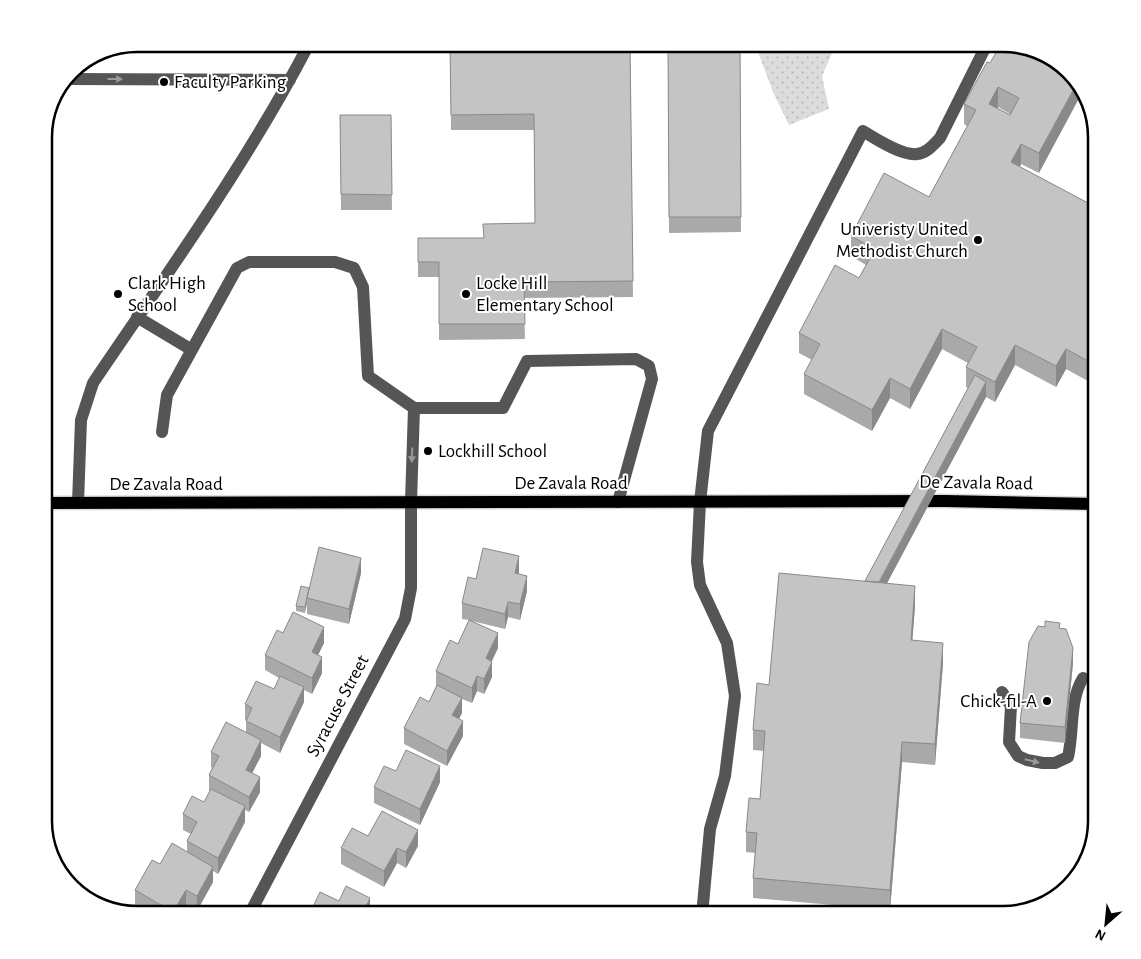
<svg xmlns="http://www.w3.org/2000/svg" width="1141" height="959" font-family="'Alegreya Sans',sans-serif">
<defs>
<pattern id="park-dots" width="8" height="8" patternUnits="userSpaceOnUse" patternTransform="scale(1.25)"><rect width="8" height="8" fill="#dcdcdc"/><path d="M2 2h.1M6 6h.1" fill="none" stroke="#bbb" stroke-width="1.8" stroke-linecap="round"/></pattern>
</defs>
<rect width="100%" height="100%" fill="#fff"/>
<path fill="url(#park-dots)" d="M755 44H836L822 76 829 109 789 125 773 92Z"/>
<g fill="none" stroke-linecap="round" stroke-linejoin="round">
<g stroke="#dbdbdb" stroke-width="15">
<path id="major" d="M44 503 945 501 1097 504"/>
</g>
<path stroke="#555" stroke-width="12" d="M67 79 290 80
M137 317 192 350
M162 432 167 395 237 268 249 262H335L354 268 363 287 368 376 414 408H503L527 361 636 359 649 366 652 379 618 502
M78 503 81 420 93 383C168 272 247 163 309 44
M1093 504 1097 474
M1002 692 1011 706 1009 742 1018 756 1027 760 1043 763H1055L1068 757C1074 731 1069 701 1083 678
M249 915 405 619 411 588V502L414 408
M702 915 710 829 725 776 735 696 727 643 700 585 697 562 700 502 708 431 863 131C876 139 902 156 917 154 927 153 933 145 940 138L987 44"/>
<use href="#major" stroke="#000" stroke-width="12"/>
</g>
<path fill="#a9a9a9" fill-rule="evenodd" d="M450 44H630L633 297 524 298 525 339 439 340V277H418V238H483L535 223 534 130H451Z
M668 44H740L741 232 669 233Z
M990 63 1065 67 1039 173 1021 164 1020 167 1088 203 1097 185V386L1066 369 1056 387 1015 365 995 402 986 397 887 583 915 606 912 640 943 663 935 765 902 762 890 910 753 898V878L755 853 746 852V832L760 799 764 751 753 750V730L769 685 865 581 968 388 966 387V367L968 363 942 349 910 409 890 398 872 431 804 394V374L812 360 799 353V333L859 278 866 265 851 256V236L929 197 967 126 964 124V104ZM998 107 1010 114V115L997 108Z
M340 115H391L392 210H341Z
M519 572V574L527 591 520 620 508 617 505 629 472 621 498 648 491 661 492 677 484 694 477 691 472 703 462 699V713L459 719 463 736 447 766 404 744V728L429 702 436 687V671L458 644 469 620 462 619V603L476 579Z
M361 573 349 624 307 614V605L305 613 296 611V606L309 588Z
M1060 628 1073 663 1065 743 1020 738V723Z
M283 633 324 643 318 655 322 673 312 694 304 690V702L280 753 261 743V756L252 773 260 792 249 812 245 810V822L218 874 213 871V882L197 911 186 905 180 915H152L135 906V890L160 864 187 852V841L191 834 183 830V814L204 802 210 791H209V775L212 768 211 767V752L246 732V720H245V704L274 689 279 678 265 670V655Z
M396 771 440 782 420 825 374 803V787Z
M368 836 418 846 406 868 397 863 384 887 341 864V848Z"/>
<path fill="#898989" d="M1077 83 1083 91 1039 173V153Z
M998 87V107L989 124V104Z
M1021 144V164L1011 182V162Z
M942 329V349L910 409V389Z
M1015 345V365L995 402V382Z
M1066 349V369L1056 387V366Z
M890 378V398L872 431V410Z
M986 382V397L877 602V587Z
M519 556V572L515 588V573Z
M361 558V573L349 624V609Z
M527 576V591L520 620V604Z
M915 586V606L911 660V640Z
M508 602V617L505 629V614Z
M324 627V643L312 667V652Z
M498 633V648L486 674V658Z
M943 643V663L935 765V744Z
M1073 648V663L1065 743V727Z
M322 657V673L312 694V678Z
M492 662V677L484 694V679Z
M477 676V691L472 703V688Z
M304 687V702L280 753V737Z
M462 698V713L452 731V715Z
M463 721V736L447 766V751Z
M261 740V756L246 785V770Z
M902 742V762L890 910V890Z
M440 766V782L420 825V809Z
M260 777V792L249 812V797Z
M245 806V822L218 874V858Z
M418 830V846L406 868V852Z
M397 848V863L384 887V871Z
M213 867V882L197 911V896Z
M186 890V905L180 915H173V912Z
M370 898V908L367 915H362Z"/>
<path fill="#c4c4c4" stroke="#898989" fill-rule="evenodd" d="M450 44H630L633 281 524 282 525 324H439V262H418V238H484L483 224 535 223 534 114 451 115Z
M668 44H740L741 217H669Z
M1001 44H1003L1065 67 1077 83 1039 153 1021 144 1011 162 1088 203 1097 185V366L1066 349 1056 366 1015 345 995 382 966 367 977 347 942 329 910 389 890 378 872 410 804 374 820 344 799 333 835 265 859 278 875 249 851 236 884 173 929 197 976 110 964 104 987 62 990 63ZM998 87 1019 98 1010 115 989 104Z
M340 115H391L392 195 341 194Z
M975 375 986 382 879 582 865 581Z
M319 547 361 558 349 609 307 598Z
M483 548 519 556 515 573 527 576 520 604 508 602 505 614 462 603 468 577 476 579Z
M779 573 915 586 911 640 943 643 935 744 902 742 890 890 753 878 757 833 746 832 749 798 760 799 765 731 753 730 757 683 769 685Z
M301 586 309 588 305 607 296 606Z
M293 612 324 627 312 652 322 657 312 678 265 655 277 630 283 633Z
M469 620 498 633 486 658 492 662 484 679 477 676 472 688 436 671 450 640 458 644Z
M1045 621 1060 623 1059 628 1066 629 1073 648 1065 727 1020 723 1029 642 1038 626 1045 627Z
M280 676 304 687 280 737 246 721 252 708 245 704 256 681 274 689Z
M437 685 462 698 452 715 463 721 447 751 404 728 420 697 429 702Z
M226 722 261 740 246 770 260 777 249 797 209 775 219 756 211 752Z
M406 750 440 766 420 809 374 787 384 766 396 771Z
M211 789 245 806 218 858 187 841 197 822 183 814 192 796 204 802Z
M382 811 418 830 406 852 397 848 384 871 341 848 352 828 368 836Z
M172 843 213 867 197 896 186 890 173 912 135 890 152 860 160 864Z
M346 886 370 898 362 915H309L320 892 339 901Z
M138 910 145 915H138L135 914Z"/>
<defs><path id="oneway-solid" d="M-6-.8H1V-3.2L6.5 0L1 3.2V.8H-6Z" transform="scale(1.25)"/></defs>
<g fill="#999">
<use href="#oneway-solid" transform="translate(115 79)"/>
<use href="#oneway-solid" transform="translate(412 455) rotate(92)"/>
<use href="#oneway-solid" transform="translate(1032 761) rotate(14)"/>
</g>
<g fill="#000" stroke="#fff" stroke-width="2">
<circle cx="164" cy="82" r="5"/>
<circle cx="978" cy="240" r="5"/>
<circle cx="118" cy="294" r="5"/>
<circle cx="466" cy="294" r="5"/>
<circle cx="428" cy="451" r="5"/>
<circle cx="1047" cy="701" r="5"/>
</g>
<g text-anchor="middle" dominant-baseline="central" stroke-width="4" stroke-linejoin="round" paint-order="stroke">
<g font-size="19" fill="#000" stroke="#fff" text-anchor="start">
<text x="174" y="82">Faculty Parking</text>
<text x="968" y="229" text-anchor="end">Univeristy United<tspan x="968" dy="22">Methodist Church</tspan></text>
<text x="128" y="283">Clark High<tspan x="128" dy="22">School</tspan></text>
<text x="476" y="283">Locke Hill<tspan x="476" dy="22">Elementary School</tspan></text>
<text x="438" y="451">Lockhill School</text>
<text x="1037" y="701" text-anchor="end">Chick-fil-A</text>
</g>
<g font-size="19" fill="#000" stroke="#fff">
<text x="571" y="483">De Zavala Road</text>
<text transform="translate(976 483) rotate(1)">De Zavala Road</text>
<text x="166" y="484">De Zavala Road</text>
<text transform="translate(338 706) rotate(-62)">Syracuse Street</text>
</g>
</g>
<path d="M0 0H1141V959H0ZM137 52H1003A85 85 0 0 1 1088 137V821A85 85 0 0 1 1003 906H137A85 85 0 0 1 52 821V137A85 85 0 0 1 137 52Z" fill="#fff" fill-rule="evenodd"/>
<path fill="none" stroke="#000" stroke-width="2.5" d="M137 52H1003A85 85 0 0 1 1088 137V821A85 85 0 0 1 1003 906H137A85 85 0 0 1 52 821V137A85 85 0 0 1 137 52Z"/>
<g transform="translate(1106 924) rotate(207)" stroke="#ffffff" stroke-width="4" paint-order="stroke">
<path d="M0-4L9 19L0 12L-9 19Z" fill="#000000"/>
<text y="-8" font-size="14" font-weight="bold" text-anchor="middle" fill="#000000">N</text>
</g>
</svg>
